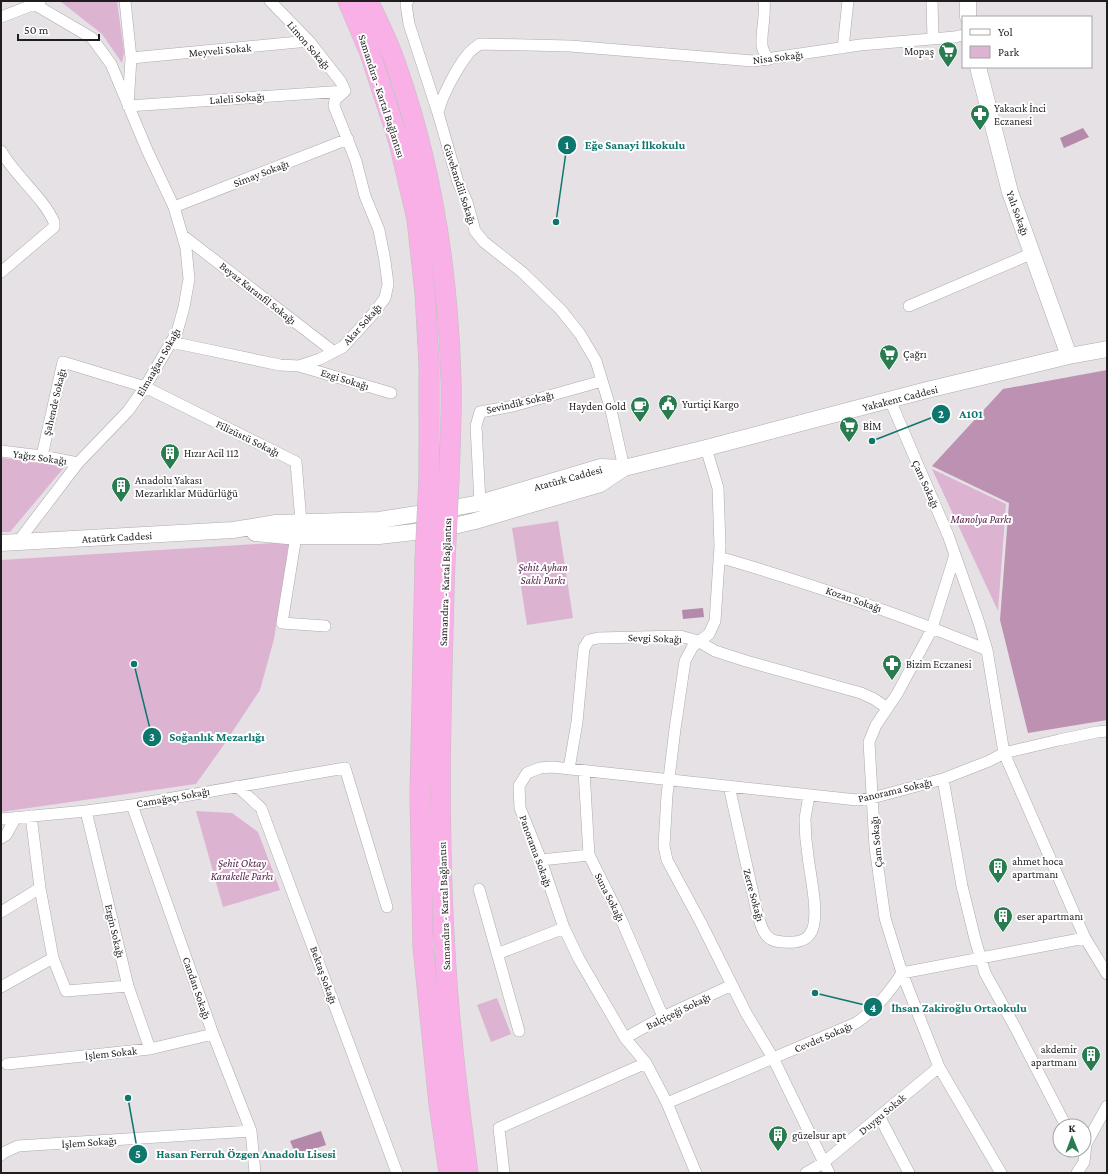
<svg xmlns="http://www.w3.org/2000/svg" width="1108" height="1174" font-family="'Crimson Pro',serif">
<rect width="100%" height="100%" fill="#e5e1e4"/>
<path fill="#ddb3d2" d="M60 1H117L124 52 122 63 102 34Z
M1 458 67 464 10 532H1Z
M932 469 1006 504 998 611Z
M558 521 573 618 527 625 512 528Z
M289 542 274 639 260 690 223 746 196 784 1 812V560Z
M196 811 232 813 258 832 280 890 223 907Z
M497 998 511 1034 491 1042 477 1005Z"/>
<path fill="#bc91b1" d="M1107 370V720L1028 733 1000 620 1009 503 932 466 1003 389Z"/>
<path fill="#b589a9" d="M1083 128 1089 137 1064 148 1060 138Z
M703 608 704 617 683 619 682 610Z
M321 1131 326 1145 296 1155 290 1141Z"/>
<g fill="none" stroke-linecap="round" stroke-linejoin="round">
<g stroke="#aeaaad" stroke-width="12">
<path id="street" d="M125 1 131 58 128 106 345 91
M270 1 309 41 341 82 345 91
M408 1 406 4 409 24 438 113
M764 1C766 15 761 31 762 45 762 49 766 55 767 60
M932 1 933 39
M1 17 40 2
M843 48 848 1
M131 58 309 41
M1 151C15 176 43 197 54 222V227L1 272
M174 207 348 139
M182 235 334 352
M909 306 1033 253
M171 342 280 365 299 366 320 359 343 347 373 314 385 298 388 284 385 261 379 230 365 196 356 161 334 106 335 100 345 91
M299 366 391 393
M890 400 948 535 978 620 987 650 1004 753 1085 938 1107 974
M706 448 718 488 720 546 715 621 709 634 693 646 685 661 675 729 667 795 664 846 667 860 701 923 746 1013 773 1058 829 1173
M1 451 42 456 78 463
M42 456 63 362 145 387 296 462 301 522
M624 468 611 410 596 361 580 334 561 310 522 272 484 242 475 231 467 202 458 182 438 113C442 95 457 68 468 54 471 50 476 47 480 44L570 46 753 61 860 45 955 37 963 35
M480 503 476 426 480 412 513 406 602 381
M296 536 282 623 325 626
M17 543 78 463 128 411 145 387 177 332 184 307 189 279 186 248 174 207 147 150 111 64 92 38 34 4 33 1
M955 555 931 631 897 694 876 725 869 742 875 847 885 918 902 973 939 1067 1001 1173
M719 557C811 584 898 613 987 650
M569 769 577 722 584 648 589 640 598 638 680 636 698 641 715 651 746 661 861 693 874 699 887 708
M584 771 589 855 621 919 663 1017
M237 786 261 808 397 1173
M729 786 757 912C760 922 763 939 776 941 786 943 804 944 810 934 821 920 810 875 808 856 806 844 805 831 805 819 806 811 808 803 809 795
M132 805 213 1034 251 1131 255 1173
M86 811 128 986 150 1049
M31 816 40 888 53 958 66 991 128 986
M1 819 86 811 132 805 345 768 387 907
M1 838 6 835 16 817
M541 860 589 855
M479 889 519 1031
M1 912 40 888
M497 954 564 928
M1 987 53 958
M625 1038 663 1017 732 985
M7 1064 150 1049 213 1034
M667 1103 856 1023C875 1010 890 992 902 973L1085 938
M879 1116 909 1173
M1066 1126 1015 1027 985 973 975 939 962 886 943 779 989 761 1004 753 1059 740 1097 732 1107 731
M1 1155 3 1153 18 1146 251 1131
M504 1173 499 1128 646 1063
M696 1173 667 1103 646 1063 625 1038 579 959 564 928 541 860 520 808 519 786 527 773 540 768 552 767 857 800 872 798 943 779
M806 1173 823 1163 939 1067
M1077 1173 1084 1162 1086 1144 1107 1106"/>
</g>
<g stroke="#aeaaad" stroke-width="17">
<path id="secondary" d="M968 17V1
M978 67 1010 192 1069 356
M255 533 287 536H379L441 529 475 521 600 484 624 468
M1 543 233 530 276 523 379 520 442 510 480 503 601 467 624 468 706 448 927 390 1069 356 1107 349"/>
</g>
<g stroke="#c0c0c0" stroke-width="21">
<path id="highway" d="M348 1 370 53 399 142 417 219 425 293 429 364V478
M368 1C378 22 389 43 396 65 432 166 448 272 451 380 452 413 450 446 449 480
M425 560 420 796 423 947 439 1104 449 1173
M445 560C441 691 437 822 445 952 449 1026 458 1100 468 1173"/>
</g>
<use href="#street" stroke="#fff" stroke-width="11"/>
<use href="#secondary" stroke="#fff" stroke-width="16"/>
<use href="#highway" stroke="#f9b0e6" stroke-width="20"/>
<g stroke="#c0c0c0" stroke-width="21" stroke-linecap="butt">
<path id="highway-bridge" d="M425 560 429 478
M445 560 449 480"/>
</g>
<use href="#highway-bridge" stroke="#f9b0e6" stroke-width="20"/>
</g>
<defs>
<g id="supermarket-pin" transform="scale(1)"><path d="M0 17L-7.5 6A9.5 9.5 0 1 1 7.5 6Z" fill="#287c4f" stroke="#fff"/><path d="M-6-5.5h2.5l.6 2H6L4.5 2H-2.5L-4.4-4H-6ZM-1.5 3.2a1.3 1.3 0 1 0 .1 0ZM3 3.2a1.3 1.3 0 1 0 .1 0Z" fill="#fff"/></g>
<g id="pharmacy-pin" transform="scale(1)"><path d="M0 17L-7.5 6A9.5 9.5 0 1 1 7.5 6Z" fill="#287c4f" stroke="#fff"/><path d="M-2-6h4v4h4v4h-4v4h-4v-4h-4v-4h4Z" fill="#fff"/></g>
<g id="civic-pin" transform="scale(1)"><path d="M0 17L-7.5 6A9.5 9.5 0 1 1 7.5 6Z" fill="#287c4f" stroke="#fff"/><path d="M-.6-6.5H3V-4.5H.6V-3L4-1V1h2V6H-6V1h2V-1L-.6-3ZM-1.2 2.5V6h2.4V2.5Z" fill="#fff"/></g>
<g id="cafe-pin" transform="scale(1)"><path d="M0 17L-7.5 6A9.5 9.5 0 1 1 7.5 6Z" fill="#287c4f" stroke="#fff"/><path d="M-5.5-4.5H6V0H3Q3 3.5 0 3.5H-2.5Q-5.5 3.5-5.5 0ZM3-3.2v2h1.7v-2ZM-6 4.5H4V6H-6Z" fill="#fff"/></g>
<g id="building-pin" transform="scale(1)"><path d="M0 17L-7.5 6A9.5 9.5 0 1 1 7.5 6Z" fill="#287c4f" stroke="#fff"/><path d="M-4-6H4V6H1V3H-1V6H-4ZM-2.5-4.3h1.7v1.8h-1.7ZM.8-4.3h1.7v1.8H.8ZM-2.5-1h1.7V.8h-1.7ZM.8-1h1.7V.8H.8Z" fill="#fff"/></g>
</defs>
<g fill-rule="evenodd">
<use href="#supermarket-pin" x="948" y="51"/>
<use href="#pharmacy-pin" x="980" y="114"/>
<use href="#supermarket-pin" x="889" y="354"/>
<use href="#civic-pin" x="668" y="404"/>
<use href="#cafe-pin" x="640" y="406"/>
<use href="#supermarket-pin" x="849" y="426"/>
<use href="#building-pin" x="170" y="453"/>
<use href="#building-pin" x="121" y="486"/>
<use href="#pharmacy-pin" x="892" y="664"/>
<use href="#building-pin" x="998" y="867"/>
<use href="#building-pin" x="1003" y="916"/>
<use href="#building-pin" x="1091" y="1055"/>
<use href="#building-pin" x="778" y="1135"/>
</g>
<g text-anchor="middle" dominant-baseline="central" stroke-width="4" stroke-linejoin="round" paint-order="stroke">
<g font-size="11" fill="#1f1d1e" stroke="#fff">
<text transform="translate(309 45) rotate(49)">Limon Sokağı</text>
<text transform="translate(220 50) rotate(-5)">Meyveli Sokak</text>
<text transform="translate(778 57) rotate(-7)">Nisa Sokağı</text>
<text transform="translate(382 96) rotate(72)">Samandıra - Kartal Bağlantısı</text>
<text transform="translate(237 98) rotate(-4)">Laleli Sokağı</text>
<text transform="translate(261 173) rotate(-21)">Simay Sokağı</text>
<text transform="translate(460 184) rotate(72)">Güvekandili Sokağı</text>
<text transform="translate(1018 213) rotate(70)">Yalı Sokağı</text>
<text transform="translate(258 293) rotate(38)">Beyaz Karanfil Sokağı</text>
<text transform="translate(362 324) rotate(-48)">Akar Sokağı</text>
<text transform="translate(158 362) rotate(-60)">Elmaağacı Sokağı</text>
<text transform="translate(345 379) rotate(17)">Ezgi Sokağı</text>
<text transform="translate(900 398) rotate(-14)">Yakakent Caddesi</text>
<text transform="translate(54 402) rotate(-77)">Şahende Sokağı</text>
<text transform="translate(520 402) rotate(-13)">Sevindik Sokağı</text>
<text transform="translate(248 438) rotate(26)">Filizüstü Sokağı</text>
<text transform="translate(40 457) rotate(8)">Yağız Sokağı</text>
<text transform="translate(568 478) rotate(-15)">Atatürk Caddesi</text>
<text transform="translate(926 484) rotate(66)">Çam Sokağı</text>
<text transform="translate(117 537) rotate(-3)">Atatürk Caddesi</text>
<text transform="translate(445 582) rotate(-88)">Samandıra - Kartal Bağlantısı</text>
<text transform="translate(854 599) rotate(19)">Kozan Sokağı</text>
<text transform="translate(655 638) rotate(2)">Sevgi Sokağı</text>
<text transform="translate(895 790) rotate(-13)">Panorama Sokağı</text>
<text transform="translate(173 797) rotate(-10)">Camağaçı Sokağı</text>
<text transform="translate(876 842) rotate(-95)">Çam Sokağı</text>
<text transform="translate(536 851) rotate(70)">Panorama Sokağı</text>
<text transform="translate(754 895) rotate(75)">Zerre Sokağı</text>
<text transform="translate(610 897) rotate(63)">Suna Sokağı</text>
<text transform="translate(444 906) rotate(-92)">Samandıra - Kartal Bağlantısı</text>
<text transform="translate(115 931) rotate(77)">Ergin Sokağı</text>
<text transform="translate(324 975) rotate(70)">Bektaş Sokağı</text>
<text transform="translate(197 988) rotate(71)">Candan Sokağı</text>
<text transform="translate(678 1011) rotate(-26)">Balçiçeği Sokağı</text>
<text transform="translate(823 1037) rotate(-23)">Cevdet Sokağı</text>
<text transform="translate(111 1053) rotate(-6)">İşlem Sokak</text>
<text transform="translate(882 1114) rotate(-40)">Duygu Sokak</text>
<text transform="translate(89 1142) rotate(-4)">İşlem Sokağı</text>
</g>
<g font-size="11" fill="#1f1d1e" stroke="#fff" text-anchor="start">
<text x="934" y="51" text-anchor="end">Mopaş</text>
<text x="994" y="108">Yakacık İnci<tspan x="994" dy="13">Eczanesi</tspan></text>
<text x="903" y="354">Çağrı</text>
<text x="682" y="404">Yurtiçi Kargo</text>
<text x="626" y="406" text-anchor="end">Hayden Gold</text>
<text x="863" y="426">BİM</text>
<text x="184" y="453">Hızır Acil 112</text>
<text x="135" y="480">Anadolu Yakası<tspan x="135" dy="13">Mezarlıklar Müdürlüğü</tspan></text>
<text x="906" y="664">Bizim Eczanesi</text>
<text x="1012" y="861">ahmet hoca<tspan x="1012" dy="13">apartmanı</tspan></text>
<text x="1017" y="916">eser apartmanı</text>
<text x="1077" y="1049" text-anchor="end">akdemir<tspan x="1077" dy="13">apartmanı</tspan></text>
<text x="792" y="1135">güzelsur apt</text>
</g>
<g font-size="11" font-style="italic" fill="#501b46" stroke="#fff">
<text x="981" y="519">Manolya Parkı</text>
<text x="543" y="567">Şehit Ayhan<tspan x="543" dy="13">Saklı Parkı</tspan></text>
<text x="242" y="863">Şehit Oktay<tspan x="242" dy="13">Karakelle Parkı</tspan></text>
</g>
</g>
<path fill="none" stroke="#0f766e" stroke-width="1.5" d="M556 222L567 145M872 441L941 414M134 664L152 737M815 993L873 1007M128 1098L138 1154"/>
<g fill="#0f766e" stroke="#fff" stroke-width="1.5">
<circle cx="556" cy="222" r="4"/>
<circle cx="872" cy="441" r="4"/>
<circle cx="134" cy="664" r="4"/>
<circle cx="815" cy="993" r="4"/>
<circle cx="128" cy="1098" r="4"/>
<circle cx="567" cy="145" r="10"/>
<circle cx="941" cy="414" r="10"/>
<circle cx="152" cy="737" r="10"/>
<circle cx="873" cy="1007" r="10"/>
<circle cx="138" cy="1154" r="10"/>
</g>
<g font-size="12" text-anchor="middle" font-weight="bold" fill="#fff">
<text x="567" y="149">1</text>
<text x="941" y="418">2</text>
<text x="152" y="741">3</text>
<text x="873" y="1012">4</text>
<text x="138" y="1158">5</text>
</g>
<g font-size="12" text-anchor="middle" font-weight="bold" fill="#0f766e" stroke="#fff" stroke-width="4" stroke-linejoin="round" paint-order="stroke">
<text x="635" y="149">Eğe Sanayi İlkokulu</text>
<text x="971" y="418">A101</text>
<text x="217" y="741">Soğanlık Mezarlığı</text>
<text x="959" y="1012">İhsan Zakiroğlu Ortaokulu</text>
<text x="246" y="1158">Hasan Ferruh Özgen Anadolu Lisesi</text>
</g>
<rect width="1108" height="1174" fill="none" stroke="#1f1d1e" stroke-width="4"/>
<rect x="962" y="16" width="130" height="52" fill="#ffffff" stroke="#a5a5a5"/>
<rect x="970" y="29" width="20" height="6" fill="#ffffff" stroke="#a5a5a5"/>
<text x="998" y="36" font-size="12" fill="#1f1d1e">Yol</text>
<rect x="970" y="46" width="20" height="12" fill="#ddb3d2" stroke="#a5a5a5"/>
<text x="998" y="56" font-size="12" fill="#1f1d1e">Park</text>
<g transform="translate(1072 1138) rotate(359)"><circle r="19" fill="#ffffff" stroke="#a5a5a5"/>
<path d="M0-3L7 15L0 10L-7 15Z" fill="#287c4f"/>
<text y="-6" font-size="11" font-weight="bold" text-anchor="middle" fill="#1f1d1e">K</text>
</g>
<path d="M18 34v6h81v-6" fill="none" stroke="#1f1d1e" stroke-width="2"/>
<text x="24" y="34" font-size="12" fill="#1f1d1e" stroke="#ffffff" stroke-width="3" paint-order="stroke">50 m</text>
</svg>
